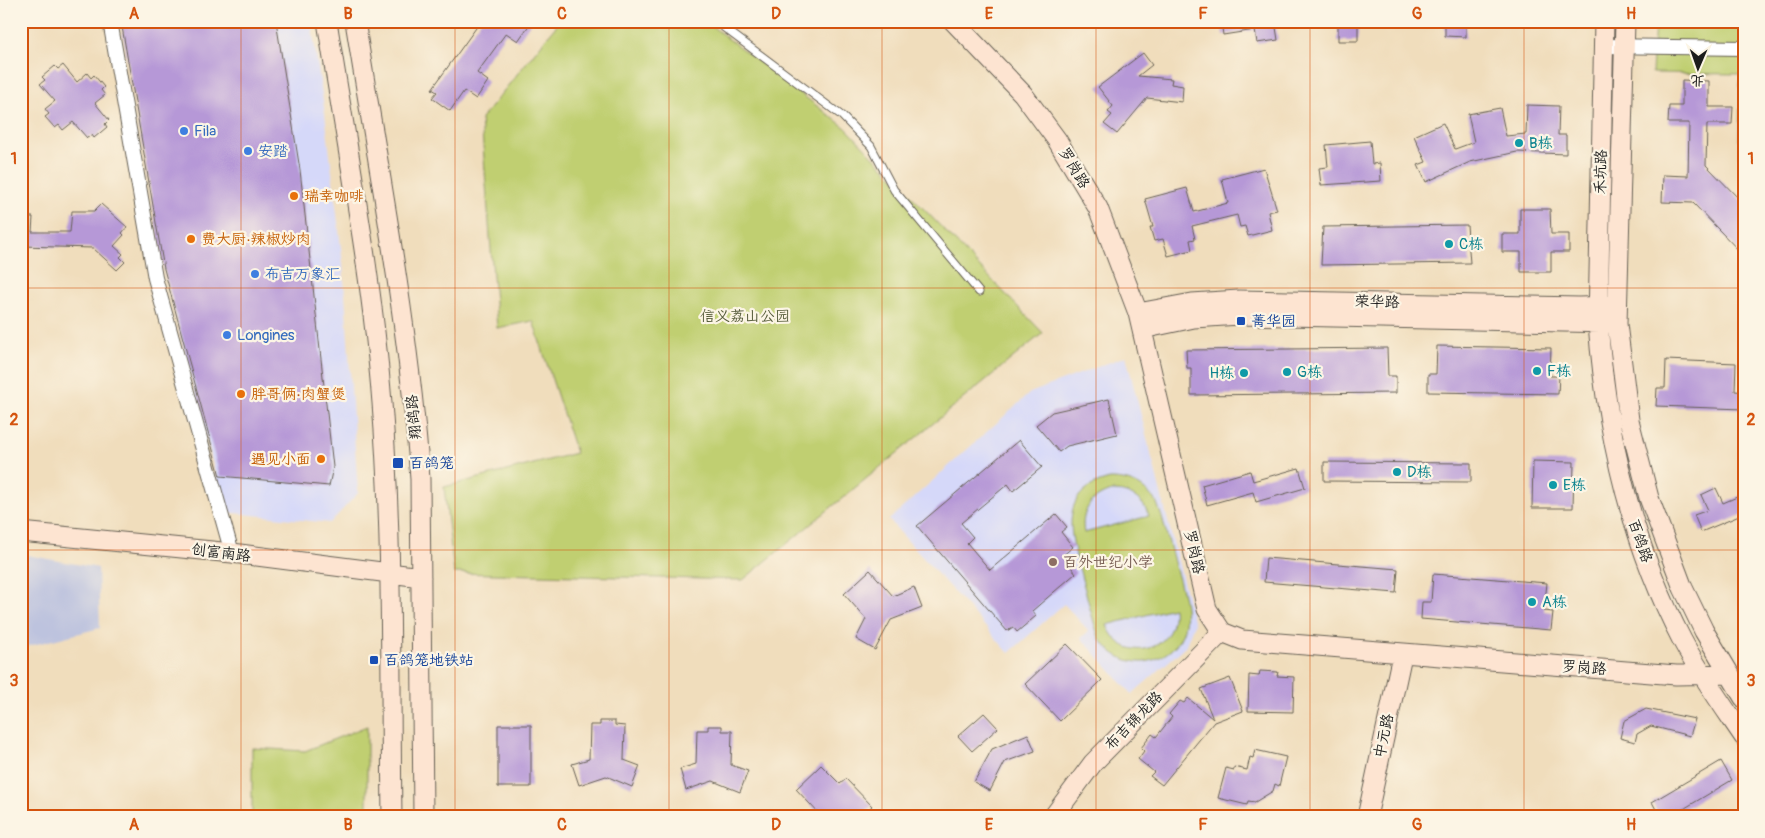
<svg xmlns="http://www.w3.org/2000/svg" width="1765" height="838" font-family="Pangolin,'LXGW WenKai TC',sans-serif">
<rect width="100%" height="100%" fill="#fcf5e5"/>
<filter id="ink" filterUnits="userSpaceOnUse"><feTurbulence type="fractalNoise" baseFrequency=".02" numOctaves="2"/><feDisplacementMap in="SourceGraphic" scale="10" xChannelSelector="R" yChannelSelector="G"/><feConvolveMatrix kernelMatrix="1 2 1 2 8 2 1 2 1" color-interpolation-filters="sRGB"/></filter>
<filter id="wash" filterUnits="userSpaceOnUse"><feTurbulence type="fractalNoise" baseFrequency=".0096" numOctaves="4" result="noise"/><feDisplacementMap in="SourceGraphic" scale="20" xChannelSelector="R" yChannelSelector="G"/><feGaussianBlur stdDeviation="1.12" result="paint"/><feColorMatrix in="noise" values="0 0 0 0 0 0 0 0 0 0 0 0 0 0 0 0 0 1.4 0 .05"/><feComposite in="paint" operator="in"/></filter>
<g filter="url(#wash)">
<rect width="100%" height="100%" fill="#f0ddbc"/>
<path fill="#d5d8f9" d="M121 21H311L325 114 343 265 358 493 330 523 225 512 164 269Z
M1126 356 1194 624 1185 647 1132 694 1081 638 1089 631 1064 604 1009 653 889 520 1030 393Z"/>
<path fill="#bdc3de" d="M21 554 98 568 100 628 21 648Z"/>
<path fill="#c0cf71" stroke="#6e7646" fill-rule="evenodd" d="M560 21H705L846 128 1043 333 743 580 454 573 444 487 576 453 533 321 497 328 481 119Z
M1655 21H1744V161L1739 157 1740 74 1652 73Z
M1110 479C1131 479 1145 486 1157 503 1164 521 1168 540 1173 558 1180 587 1198 625 1172 649 1164 656 1154 661 1144 662 1124 663 1110 653 1099 638 1092 619 1088 599 1082 579 1072 539 1054 492 1110 479ZM1112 491C1130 491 1143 499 1149 516L1084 533C1080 512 1091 496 1112 491ZM1173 608C1178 652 1123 666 1107 625Z
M367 726V817H252V748L305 751Z"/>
<g id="blocks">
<path fill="#b698d7" d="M121 21H276L300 170 333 467 329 486 220 476 164 269Z
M481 21H532L518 41 506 33 477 73 488 81 476 99 464 91 450 111 432 98 437 92 432 89Z
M1221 21H1275L1278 40 1257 43 1255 30 1223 35Z
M1338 21H1358V41H1338Z
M1445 21H1466V37L1445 36Z
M1143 53 1152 65 1138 76 1172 79 1171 84 1183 86 1182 102 1147 98 1117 134 1104 124 1112 115 1108 112 1113 106 1098 87Z
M63 65 77 82 87 73 91 78 94 75 104 87 101 90 105 95 95 103 109 120 105 124 107 127 94 138 92 135 87 138 73 122 63 130 59 125 55 128 45 117 49 114 45 109 55 101 40 84 45 80 42 77 55 66 58 69Z
M1682 80 1709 81V107H1733L1732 124H1707L1706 165 1744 204V256L1693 203 1662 202 1663 175 1688 176 1689 123H1668L1669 106H1682Z
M1527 105 1559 106 1558 135H1566V154L1517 152 1470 162 1426 182 1418 165 1426 162 1414 136 1443 123 1455 149 1474 142 1468 114 1500 108 1506 136 1526 134Z
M1370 141 1372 164 1380 163 1381 181 1321 185 1319 168 1328 167 1326 145Z
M1264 168 1277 210 1268 212 1272 230 1248 236 1245 226 1240 227 1237 215 1192 226 1195 239 1190 240 1192 250 1168 256 1163 239 1154 241 1150 227H1153L1145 199 1187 188 1194 212 1228 203 1222 179Z
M101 204 127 227 122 233 124 235 114 246 123 254 120 257 125 262 117 270 93 248 21 246V217H33L32 232H70L72 211H94Z
M1520 209H1550L1551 234H1569V252H1551V272H1521V252H1502V234H1520Z
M1467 225 1470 263 1321 265 1323 227Z
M1437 346 1551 348 1550 376H1559L1558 394 1428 392V374H1436Z
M1387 348 1388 376H1396V393L1191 395V368H1187L1186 350Z
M1666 360 1736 363 1735 391 1744 392V409L1656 406 1657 388H1665Z
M1109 399 1117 434 1067 446 1059 452 1036 425 1052 412Z
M1019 440 1042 467 1013 491 1008 484 961 523 973 537 967 543 990 570 1056 514 1067 527 1061 532 1073 547 1062 556 1076 573 1032 611 1036 616 1017 632 1013 627 1007 631 917 526Z
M1533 461 1574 462 1573 508H1532Z
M1324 462 1471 463V482L1324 481Z
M1299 468 1305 488 1256 502 1253 492 1207 505 1202 485 1250 471 1253 481Z
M1716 488 1723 503 1744 494V514L1701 532 1694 515 1708 510 1701 495Z
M1266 558 1398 569 1396 593 1264 582Z
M870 570 893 596 914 587 922 608 891 620 875 650 856 639 866 619 844 594Z
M1433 574 1547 583 1544 611 1553 612 1551 630 1421 619 1422 602H1431Z
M1067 644 1102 680 1060 721 1025 684Z
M1260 671 1278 672 1277 676 1294 677 1293 712 1248 711 1249 675 1259 676Z
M1230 678 1243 711 1214 722 1162 785 1150 776 1154 772 1138 759 1144 751 1141 748 1152 734 1156 737 1172 717 1169 714 1180 701 1184 703 1188 698 1213 719 1201 689Z
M1646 709 1695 719 1690 736 1651 726 1637 734 1635 742 1620 738 1624 721Z
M984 713 998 728 972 751 958 736Z
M600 721H615V725L625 726 624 760 640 766 632 787 606 776 579 785 572 764 589 759 590 725H600Z
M498 725H531V787H498Z
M708 726H722V731H732L731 765 748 771 740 792 713 781 686 790 680 769 696 764 697 730H708Z
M1028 734 1035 751 1005 762 990 791 974 782 992 749Z
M1255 750 1286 757 1279 786 1275 784 1273 791 1255 802 1248 801 1247 805 1218 798 1226 768 1234 770V767L1247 770 1250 757 1253 758Z
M1721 761 1732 780 1670 817H1660L1652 802Z
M821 765 840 784 846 779 872 806 861 817H822L796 789Z"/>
</g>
</g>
<g filter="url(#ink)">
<use href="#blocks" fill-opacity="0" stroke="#666054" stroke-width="1"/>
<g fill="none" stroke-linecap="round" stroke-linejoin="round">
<g stroke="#666054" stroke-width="9">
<path id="lane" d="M719 21 723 27 842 116 871 146 894 190 979 292"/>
</g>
<g stroke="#666054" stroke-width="16">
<path id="street" d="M110 21 155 278 232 553
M1603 46 1744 48"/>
</g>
<g stroke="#666054" stroke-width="21">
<path id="secondary" d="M327 21C347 148 372 275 382 403 393 540 390 679 392 817
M355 21C379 173 409 325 420 479L423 817
M953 21 1023 94 1057 140 1098 208 1138 313 1207 609 1222 632 1242 640 1676 675 1730 674
M1604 21 1598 323C1606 433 1631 542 1682 640 1700 674 1723 706 1744 737
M1625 21 1617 324 1629 420 1649 498 1683 588 1704 631 1744 698
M1138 313 1192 303 1239 300 1579 307 1612 306
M1142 329 1194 318 1239 315 1611 323
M21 532 232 553 421 577
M1053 817 1093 763 1222 632
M1367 817 1402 655"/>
</g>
<use href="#lane" stroke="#fff" stroke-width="7"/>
<use href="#street" stroke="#fff" stroke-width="14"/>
<use href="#secondary" stroke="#fde4d1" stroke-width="19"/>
</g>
</g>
<path fill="none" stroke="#d4530e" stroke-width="1" stroke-opacity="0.55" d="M241 21V817M455 21V817M669 21V817M882 21V817M1096 21V817M1310 21V817M1524 21V817M21 288H1744M21 550H1744"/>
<g fill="#3f7fe0" stroke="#fcf5e5" stroke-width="2">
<circle cx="184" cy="131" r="5"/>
<circle cx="248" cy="151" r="5"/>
<circle cx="255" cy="274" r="5"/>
<circle cx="227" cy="335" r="5"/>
</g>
<g fill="#0f9aa8" stroke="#fcf5e5" stroke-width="2">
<circle cx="1519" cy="143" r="5"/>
<circle cx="1449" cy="244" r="5"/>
<circle cx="1537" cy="371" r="5"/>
<circle cx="1287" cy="372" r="5"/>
<circle cx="1244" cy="373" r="5"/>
<circle cx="1397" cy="472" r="5"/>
<circle cx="1553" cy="485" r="5"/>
<circle cx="1532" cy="602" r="5"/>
</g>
<g fill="#e8710a" stroke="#fcf5e5" stroke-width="2">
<circle cx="294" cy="196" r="5"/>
<circle cx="191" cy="239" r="5"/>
<circle cx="241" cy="394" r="5"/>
<circle cx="321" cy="459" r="5"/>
</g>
<g fill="#1a4fb4" stroke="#fcf5e5" stroke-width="2">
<rect x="1236" y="316" width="10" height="10" rx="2.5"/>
<rect x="392" y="457" width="12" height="12" rx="2.5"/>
<rect x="369" y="655" width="10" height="10" rx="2.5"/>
</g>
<circle fill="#8d6e63" stroke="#fcf5e5" stroke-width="2" cx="1053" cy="562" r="5"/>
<g text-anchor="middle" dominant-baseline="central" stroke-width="4.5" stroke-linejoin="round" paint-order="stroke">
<g font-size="15" fill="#366cbe" stroke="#fcf5e5" text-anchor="start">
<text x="194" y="131">Fila</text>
<text x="258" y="151">安踏</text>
<text x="265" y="274">布吉万象汇</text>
<text x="237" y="335">Longines</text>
</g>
<g font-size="15" fill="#0d838f" stroke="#fcf5e5" text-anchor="start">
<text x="1529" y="143">B栋</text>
<text x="1459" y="244">C栋</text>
<text x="1547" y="371">F栋</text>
<text x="1297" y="372">G栋</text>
<text x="1234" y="373" text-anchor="end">H栋</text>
<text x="1407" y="472">D栋</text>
<text x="1563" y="485">E栋</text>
<text x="1542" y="602">A栋</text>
</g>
<g font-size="15" fill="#1c1c1c" stroke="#fcf5e5">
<text transform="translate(1074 168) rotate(59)">罗岗路</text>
<text transform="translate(1601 172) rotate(-89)">禾坑路</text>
<text transform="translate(1377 302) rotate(1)">荣华路</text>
<text transform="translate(414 417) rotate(-96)">翔鸽路</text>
<text transform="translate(1640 541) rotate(71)">百鸽路</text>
<text transform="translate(1194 552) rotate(77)">罗岗路</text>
<text transform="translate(221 553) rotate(7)">创富南路</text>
<text transform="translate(1584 668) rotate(4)">罗岗路</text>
<text transform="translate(1134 721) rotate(-46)">布吉锦龙路</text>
<text transform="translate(1384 736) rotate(-78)">中元路</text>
</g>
<g font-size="15" fill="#c56008" stroke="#fcf5e5" text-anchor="start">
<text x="304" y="196">瑞幸咖啡</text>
<text x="201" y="239">费大厨·辣椒炒肉</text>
<text x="251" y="394">胖哥俩·肉蟹煲</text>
<text x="311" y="459" text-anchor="end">遇见小面</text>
</g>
<g font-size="15" fill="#555b3a" stroke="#fcf5e5">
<text x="745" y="316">信义荔山公园</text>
</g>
<g font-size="15" fill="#164399" stroke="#fcf5e5" text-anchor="start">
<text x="1251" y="321">菁华园</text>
<text x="409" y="463">百鸽笼</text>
<text x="384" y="660">百鸽笼地铁站</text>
</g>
<g font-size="15" fill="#785e54" stroke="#fcf5e5" text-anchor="start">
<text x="1063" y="562">百外世纪小学</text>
</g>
</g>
<rect width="1765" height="838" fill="none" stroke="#fcf5e5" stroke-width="55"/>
<g transform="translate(1698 68) rotate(182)" stroke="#fcf5e5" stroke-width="4" paint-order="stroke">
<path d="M0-4L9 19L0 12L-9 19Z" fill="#1c1c1c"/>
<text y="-8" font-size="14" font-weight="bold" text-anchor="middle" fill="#1c1c1c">北</text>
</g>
<rect x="28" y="28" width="1710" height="782" fill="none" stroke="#d4530e" stroke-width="2"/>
<g font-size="16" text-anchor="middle" font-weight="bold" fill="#d4530e">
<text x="134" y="19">A</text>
<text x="348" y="19">B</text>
<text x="562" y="19">C</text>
<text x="776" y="19">D</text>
<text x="989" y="19">E</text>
<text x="1203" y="19">F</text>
<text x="1417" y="19">G</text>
<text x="1631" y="19">H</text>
<text x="14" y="164">1</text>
<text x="1751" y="164">1</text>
<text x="14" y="425">2</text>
<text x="1751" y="425">2</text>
<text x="14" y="686">3</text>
<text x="1751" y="686">3</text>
<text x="134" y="830">A</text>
<text x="348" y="830">B</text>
<text x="562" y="830">C</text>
<text x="776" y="830">D</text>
<text x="989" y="830">E</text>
<text x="1203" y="830">F</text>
<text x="1417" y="830">G</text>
<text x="1631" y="830">H</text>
</g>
</svg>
